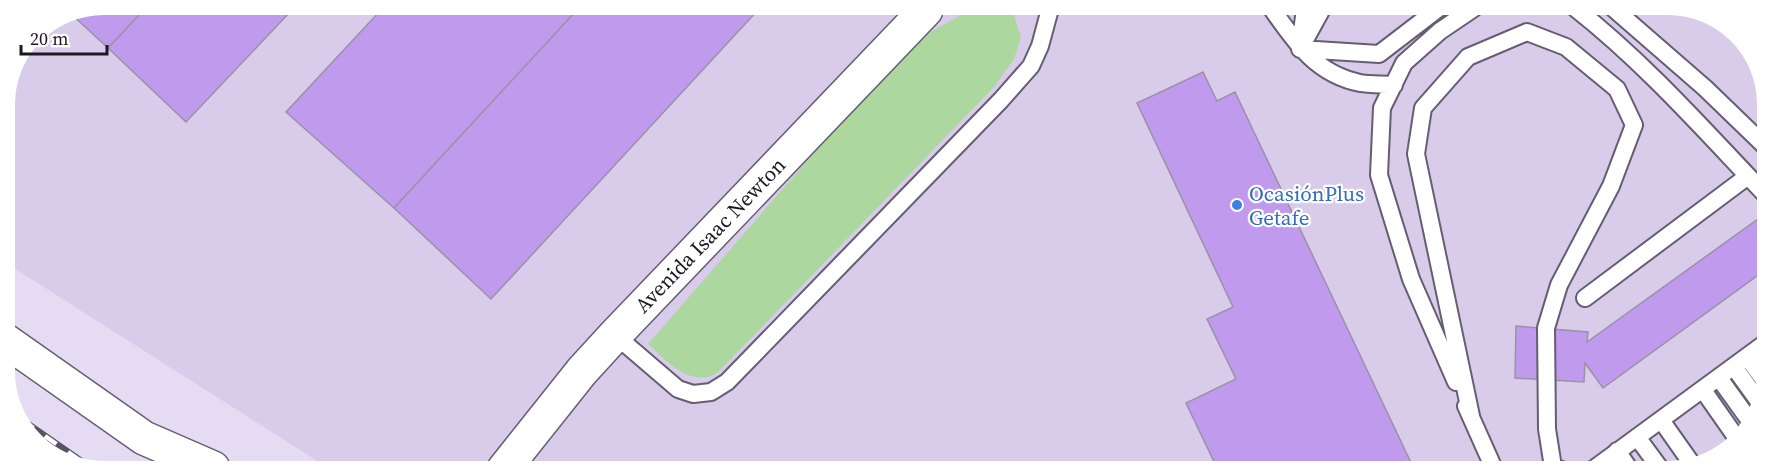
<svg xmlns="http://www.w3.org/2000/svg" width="1772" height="476" font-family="'Source Serif 4',serif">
<rect width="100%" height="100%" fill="#e5dbf3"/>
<path fill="#d9ccea" d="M1693 8 1739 34 1766 85 1764 397 1733 447 1674 471 330 469 6 263 5 98 34 33 66 12Z"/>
<path fill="#acd89f" d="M985 10 1014 15 1021 37 1014 59 995 86 730 360C725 364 719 373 713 375 688 386 664 359 648 344L880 77 930 32 961 15Z"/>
<path fill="#c09aed" stroke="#9a91a7" stroke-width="1.5" d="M758 10 491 299 394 208 576 11Z
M291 11 186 122 108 48 142 12Z
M380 11H576L394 208 286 112Z
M69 12H142L108 48Z
M1203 72 1217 101 1235 92 1415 471 1218 470 1186 403 1236 379 1207 319 1233 307 1137 103Z
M1758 219 1765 228V270L1603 388 1585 363 1584 382 1515 378 1516 326 1588 332 1587 342Z"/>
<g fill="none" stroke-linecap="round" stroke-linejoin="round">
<g stroke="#665d72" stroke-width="20">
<path id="lane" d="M1575 8C1645 63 1704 130 1765 194
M1613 8 1705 88 1765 146
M1272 9C1296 43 1316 74 1360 83 1371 85 1383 84 1394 85
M1301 39 1305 9
M1300 49 1379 54 1439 8
M1300 49 1322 9
M1585 298 1748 176
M615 335 678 389 693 394 711 392 727 382 1001 100 1031 66 1040 46 1050 9
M1747 357 1764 380
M1734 367 1760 403
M1719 378 1750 421
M1456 382 1411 279 1379 175 1382 108 1404 63 1440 31 1474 8
M1703 390 1738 440
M1466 406 1495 471
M1471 416 1416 154 1423 108 1468 57 1527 32 1566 47 1617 89 1634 125 1611 186 1559 285 1546 328 1547 429 1553 467 1564 471
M1661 420 1692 464
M1637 437 1662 471
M1617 451 1631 471
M1591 471 1764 344"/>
</g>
<g stroke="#665d72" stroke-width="36">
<path id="street" d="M6 341 144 438 213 468
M504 469 582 371 615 335 926 10"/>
</g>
<use href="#lane" stroke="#fff" stroke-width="16"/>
<use href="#street" stroke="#fff" stroke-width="33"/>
<g stroke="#585360" stroke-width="7">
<path id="rail" d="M22 420 91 468"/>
</g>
<use href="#rail" stroke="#fff" stroke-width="4.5" stroke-dasharray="14" stroke-linecap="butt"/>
</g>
<circle fill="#3f7fe0" stroke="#fff" stroke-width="2" cx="1237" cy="205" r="6"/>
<g text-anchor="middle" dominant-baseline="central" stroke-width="4.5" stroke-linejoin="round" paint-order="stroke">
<g font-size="21" fill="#366cbe" stroke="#fff" text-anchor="start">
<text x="1249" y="193">OcasiónPlus<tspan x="1249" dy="24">Getafe</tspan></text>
</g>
<g font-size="21" fill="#1d1922" stroke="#fff">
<text transform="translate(710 235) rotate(-46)">Avenida Isaac Newton</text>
</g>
</g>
<path d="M0 0H1772V476H0ZM104 15H1668A89 89 0 0 1 1757 104V372A89 89 0 0 1 1668 461H104A89 89 0 0 1 15 372V104A89 89 0 0 1 104 15Z" fill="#fff" fill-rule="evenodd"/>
<path d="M21 45v9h86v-9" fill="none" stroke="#1d1922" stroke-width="3"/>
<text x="30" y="45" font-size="18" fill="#1d1922" stroke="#ffffff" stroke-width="4.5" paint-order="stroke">20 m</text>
</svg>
